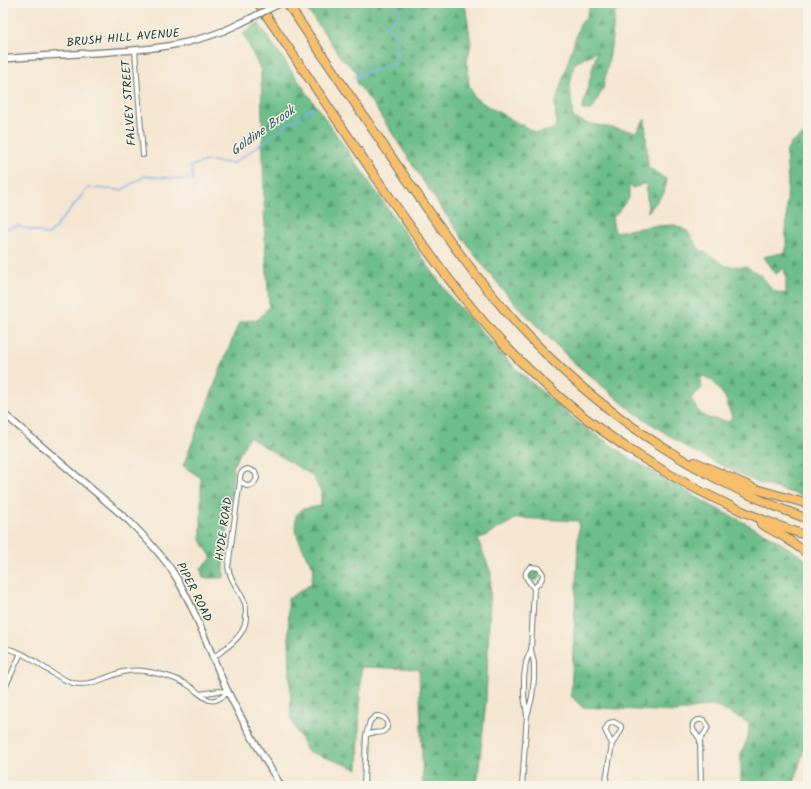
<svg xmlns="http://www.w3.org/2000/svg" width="811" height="789" font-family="Kalam,sans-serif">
<defs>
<pattern id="forest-firs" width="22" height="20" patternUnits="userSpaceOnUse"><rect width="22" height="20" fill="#6dbe8a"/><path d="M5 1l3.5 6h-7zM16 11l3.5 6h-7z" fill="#599c72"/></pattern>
</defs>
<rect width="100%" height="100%" fill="#f7f3e8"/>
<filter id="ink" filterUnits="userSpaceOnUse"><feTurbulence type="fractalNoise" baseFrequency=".025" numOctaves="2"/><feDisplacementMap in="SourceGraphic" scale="8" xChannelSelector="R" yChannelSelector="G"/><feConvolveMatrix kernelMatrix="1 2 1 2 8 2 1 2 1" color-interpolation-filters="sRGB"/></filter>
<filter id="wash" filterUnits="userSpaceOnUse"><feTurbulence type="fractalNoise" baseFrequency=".012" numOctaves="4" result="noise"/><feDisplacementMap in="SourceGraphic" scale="16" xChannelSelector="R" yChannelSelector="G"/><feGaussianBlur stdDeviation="0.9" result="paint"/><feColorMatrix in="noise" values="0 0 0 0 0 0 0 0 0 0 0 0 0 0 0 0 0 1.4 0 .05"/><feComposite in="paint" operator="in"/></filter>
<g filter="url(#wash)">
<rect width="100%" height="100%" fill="#f5e6d1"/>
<path fill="url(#forest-firs)" stroke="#467e5f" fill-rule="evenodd" d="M306 3H465L471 44 467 61 469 85 474 97 489 107 536 133 551 130 555 127 556 123 555 104 580 23 585 20 591 3H642V5L615 12 610 54 603 88 592 110H582L597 51 574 64 570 85 573 118 586 123 636 132 645 119 648 167 667 180 664 193 648 212 646 183 633 188 629 185V198L612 219 615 232 653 226 675 225 687 231 699 249 726 266 746 267 762 276 773 291 786 294V277L784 268 776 274 764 257 786 252V228L788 180 786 153 791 143 808 132V497L803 496 758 483 689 449 631 410 572 361 513 302 474 254 437 202 375 107 357 83V72L341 58 323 31 305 7ZM703 376 712 380C716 386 721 391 725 397 728 402 728 410 732 416L729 422C723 420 719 420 713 419 701 418 695 408 691 398L702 388 700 380Z
M258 23 450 297 515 368 576 421 631 459 710 505 770 536 808 561V736L793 786H786L768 780 758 785V786H741V754L748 737 749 723 714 705 675 712 582 707 571 696 579 521 517 518 478 540 491 573 486 701 477 786H423L419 669 361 667 358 769 307 751 291 719 288 599 311 584 314 567 307 558 295 531 296 515 303 509 321 506V492L313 476 249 437 234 464 224 565V578H203L201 568 212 558 201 540V478L183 466 239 322 259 319 269 307 265 242 261 71 243 33Z
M528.5 575a5.5 5.5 0 1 1 11 0a5.5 5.5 0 1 1-11 0Z"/>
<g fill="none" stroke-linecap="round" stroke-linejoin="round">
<path stroke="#7db3eb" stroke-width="1.5" d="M354 77 394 64 398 39 386 26 399 15 397 3
M3 229 18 226 49 235 88 188 122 190 145 176 193 180 191 166 206 161 234 163 313 107"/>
</g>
</g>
<g filter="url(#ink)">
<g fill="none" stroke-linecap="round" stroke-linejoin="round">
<g stroke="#6a786b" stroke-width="6">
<path id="minor" d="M135 50 143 155
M531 567 539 568 543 574C543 581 537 584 534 589 530 581 519 575 531 567Z
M3 648C30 651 48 676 73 683 91 687 107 676 123 672 135 669 148 671 159 674 169 676 179 680 188 685 204 695 209 710 228 692
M213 658C228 646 248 635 246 613 246 609 246 604 244 601 238 587 231 583 228 567L240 481C239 475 242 470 248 469L255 472 257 478 253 485 247 486 240 481
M3 692 21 653
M200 694 219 691 228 692
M528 713 532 697 534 679V663L531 650 534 589
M376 716C387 715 392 728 382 732 376 734 372 731 366 735L370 721Z
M614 722 621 726V731L612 744 605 730 609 723Z
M700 740C699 736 694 733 693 729 691 721 698 719 704 720L708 726C707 732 702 735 700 740L701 786
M364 786 366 735
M522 786 527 715 524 696V678L526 662 531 650
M605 786 612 744"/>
</g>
<g stroke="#6a786b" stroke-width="8">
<path id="tertiary" d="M3 59C33 56 62 55 92 53 144 50 194 47 241 23
M3 413 129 521C144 536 159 552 171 569 195 606 209 651 227 690 243 723 262 755 281 786"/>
</g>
<g stroke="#6a786b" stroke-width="10">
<path id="motorway" d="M258 3C297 61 336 118 375 176 413 231 451 286 496 336 580 427 690 498 808 536
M287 3C324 58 362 113 399 168 441 229 483 290 535 343 611 421 705 482 808 519
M695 462 756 489 808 504
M761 524 786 538 808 554"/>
</g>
<use href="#minor" stroke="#fff" stroke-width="4"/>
<use href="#tertiary" stroke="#fff" stroke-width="5.5"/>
<use href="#motorway" stroke="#f7bf6c" stroke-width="8"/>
<g stroke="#6a786b" stroke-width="8" stroke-linecap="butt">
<path id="tertiary-bridge" d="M241 23 281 3"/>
</g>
<use href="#tertiary-bridge" stroke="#fff" stroke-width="5.5"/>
</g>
</g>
<g text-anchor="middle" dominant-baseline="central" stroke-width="3" stroke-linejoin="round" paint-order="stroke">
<g font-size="12" fill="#1f3d34" stroke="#f7f3e8">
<text transform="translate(123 38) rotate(-5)">BRUSH HILL AVENUE</text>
<text transform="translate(129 103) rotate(-94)">FALVEY STREET</text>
<text transform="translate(224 529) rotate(-82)">HYDE ROAD</text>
<text transform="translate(194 592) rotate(63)">PIPER ROAD</text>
</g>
<g font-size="13" font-style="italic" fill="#365a62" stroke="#f7f3e8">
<text transform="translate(263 131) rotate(-35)">Goldine Brook</text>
</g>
</g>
<rect width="811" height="789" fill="none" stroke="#f7f3e8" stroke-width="16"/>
</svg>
